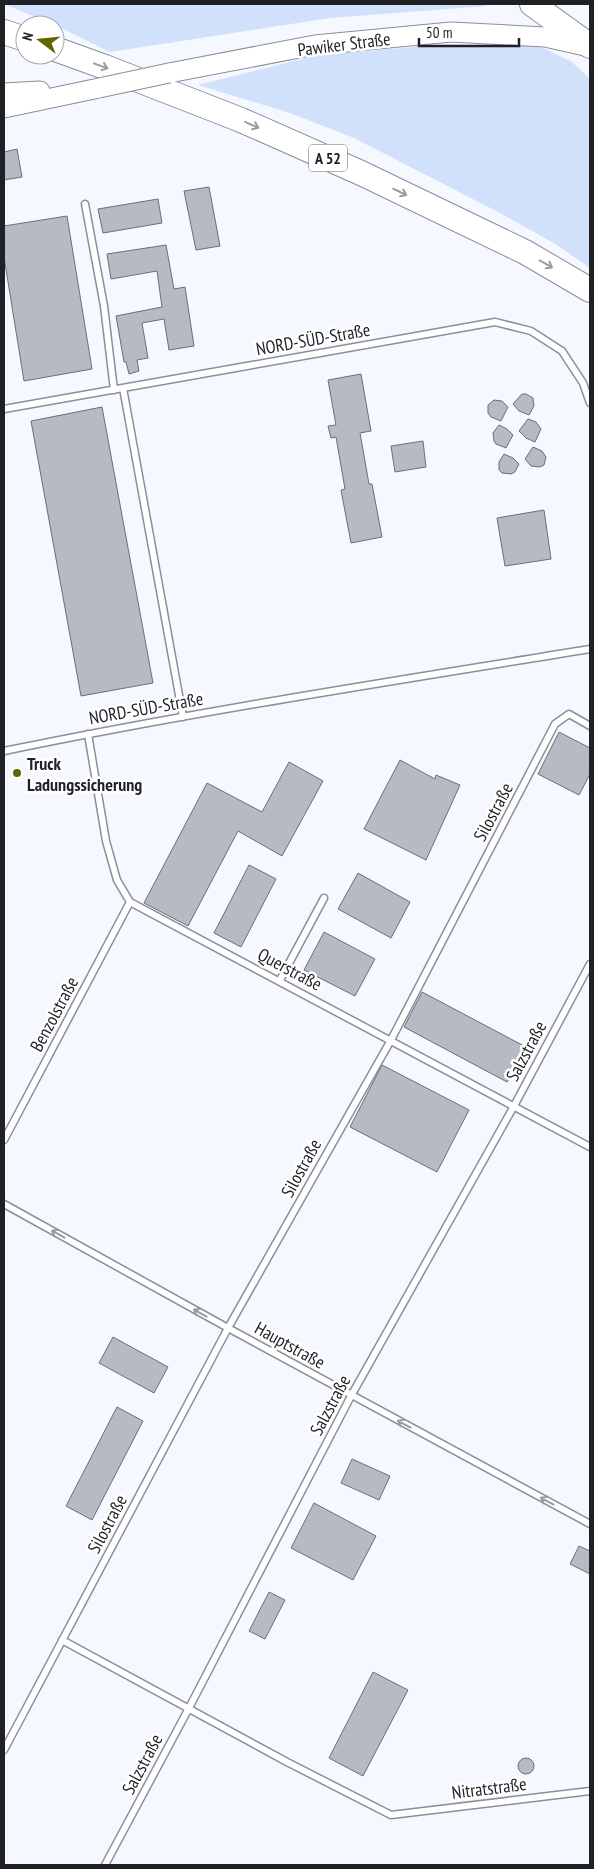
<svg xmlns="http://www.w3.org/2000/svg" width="594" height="1869" font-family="'PT Sans Narrow',sans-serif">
<rect width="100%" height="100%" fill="#f5f8fe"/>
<path fill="#d1e0fb" d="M4 4H484L487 6 330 18 110 52 55 25Z
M438 45 539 46 572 62 590 79V268L557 245 498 212 354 138 290 113 198 85 318 55Z"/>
<path fill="#b5bac3" stroke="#6b6f77" d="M17 149 22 177 4 180V152Z
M209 187 220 246 196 250 184 191Z
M158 199 162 223 103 233 98 209Z
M67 216 92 369 24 381 4 257V226Z
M166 245 174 289 185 287 194 346 169 350 164 319 142 323 148 358 137 360 139 371 129 374 126 362H124L116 316 162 307 157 271 111 279 107 254Z
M361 374 371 431 360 433 369 484H372L382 537 351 543 341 490 345 489 336 437 331 438 328 426 336 425 328 380Z
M522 394H526L533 398 534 406 529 415 519 411 513 404Z
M494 400 502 401 508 407 501 421 491 417 488 413V405Z
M102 407 153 683 81 696 31 421Z
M528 419 536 422 541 429 535 442 526 438 519 431Z
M499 425 507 429 513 435 506 448 496 444 494 441 493 433Z
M423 441 426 467 395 472 391 446Z
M533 447 542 451 546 457 544 465 540 467 531 466 525 459Z
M504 454 513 458 519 464 515 472 511 474 502 473 499 470V462Z
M544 510 551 559 505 566 497 518Z
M559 732 590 748V774L579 795 538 774Z
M400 760 435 779 436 775 460 785 426 860 364 829Z
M289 762 323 781 282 856 238 831 188 926 144 903 207 783 262 812Z
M249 865 276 879 241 947 214 933Z
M358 873 410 902 391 938 338 909Z
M324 932 375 959 355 996 304 970Z
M422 992 526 1047 507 1082 404 1027Z
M382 1065 469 1110 437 1172 350 1127Z
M113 1337 168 1367 154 1393 99 1363Z
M117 1407 143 1421 92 1520 66 1506Z
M352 1459 390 1476 379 1500 341 1483Z
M314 1503 376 1536 353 1580 291 1548Z
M579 1546 590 1551V1574L570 1564Z
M269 1592 285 1600 265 1639 249 1631Z
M373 1672 408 1690 363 1776 329 1758Z
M518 1766a8 8 0 1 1 16 0a8 8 0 1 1-16 0Z"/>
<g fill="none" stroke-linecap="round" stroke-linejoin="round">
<g stroke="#8a8f98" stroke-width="9">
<path id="lane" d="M85 204 104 306 114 390
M123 388 183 717
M4 409 495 322 531 331 562 351 583 383 590 403
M88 734 106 841 117 880 130 902 590 1147
M4 751C198 711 394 681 590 649
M280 980 324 898
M4 1140 130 902
M4 1204 228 1328 590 1524
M62 1640 287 1762 391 1815 590 1791
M4 1750 228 1328 391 1040 555 724 569 714 590 726
M105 1865 189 1708 351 1396 514 1106 590 964"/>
</g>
<g stroke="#8a8f98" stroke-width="21">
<path id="secondary" d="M169 73 315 45 451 32 545 37 585 46
M4 93 40 91
M4 108 99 88"/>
</g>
<g stroke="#8a8f98" stroke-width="26">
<path id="highway" d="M532 4 590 46
M4 32 25 39
M55 49 105 67 241 120 361 173 525 252 590 290"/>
</g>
<use href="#lane" stroke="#fff" stroke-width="6"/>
<use href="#secondary" stroke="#fff" stroke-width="19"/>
<use href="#highway" stroke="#fff" stroke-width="24"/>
<g stroke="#8a8f98" stroke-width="21" stroke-linecap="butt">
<path id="secondary-bridge" d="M99 88 169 73"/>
</g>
<use href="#secondary-bridge" stroke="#fff" stroke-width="19"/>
</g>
<defs><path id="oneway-shaft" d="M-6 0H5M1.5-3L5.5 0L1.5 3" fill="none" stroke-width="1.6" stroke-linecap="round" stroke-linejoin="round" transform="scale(1.25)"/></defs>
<g stroke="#9a9b9d">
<use href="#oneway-shaft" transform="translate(101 66) rotate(20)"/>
<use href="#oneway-shaft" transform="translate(252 125) rotate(24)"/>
<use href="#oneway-shaft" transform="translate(400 192) rotate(26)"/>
<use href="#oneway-shaft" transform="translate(546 264) rotate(30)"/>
<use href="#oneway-shaft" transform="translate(58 1234) rotate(-151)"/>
<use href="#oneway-shaft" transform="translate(200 1313) rotate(-151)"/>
<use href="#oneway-shaft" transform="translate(404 1424) rotate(-152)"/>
<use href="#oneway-shaft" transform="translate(547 1501) rotate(-152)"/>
</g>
<circle fill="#616501" stroke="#fff" stroke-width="2" cx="17" cy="773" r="5"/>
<g text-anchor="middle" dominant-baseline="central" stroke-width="5" stroke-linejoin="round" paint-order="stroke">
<rect fill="#fff" stroke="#626466" stroke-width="1" x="309" y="144.5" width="38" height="27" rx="4"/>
<g font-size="16" font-weight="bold" fill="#1f2125">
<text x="328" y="158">A 52</text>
</g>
<g font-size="18" fill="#1f2125" stroke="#fff">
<text transform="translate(344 44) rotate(-7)">Pawiker Straße</text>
<text transform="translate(313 339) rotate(-10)">NORD-SÜD-Straße</text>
<text transform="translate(146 708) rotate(-10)">NORD-SÜD-Straße</text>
<text transform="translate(493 812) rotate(-62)">Silostraße</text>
<text transform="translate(290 969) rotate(28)">Querstraße</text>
<text transform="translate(54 1014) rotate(-62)">Benzolstraße</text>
<text transform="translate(526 1051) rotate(-62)">Salzstraße</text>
<text transform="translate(301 1168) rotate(-61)">Silostraße</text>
<text transform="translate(290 1345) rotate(29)">Hauptstraße</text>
<text transform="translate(330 1405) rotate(-62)">Salzstraße</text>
<text transform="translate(107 1524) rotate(-62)">Silostraße</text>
<text transform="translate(142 1764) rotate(-62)">Salzstraße</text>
<text transform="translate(489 1788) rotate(-7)">Nitratstraße</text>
</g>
<g font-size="18" font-weight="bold" fill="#1f2125" stroke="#fff" text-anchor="start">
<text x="27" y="763">Truck<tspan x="27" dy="21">Ladungssicherung</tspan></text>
</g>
</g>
<rect width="594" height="1869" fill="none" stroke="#1f2125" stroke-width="10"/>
<g transform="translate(40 40) rotate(286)"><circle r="24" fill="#ffffff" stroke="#a5a6a8"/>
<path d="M0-4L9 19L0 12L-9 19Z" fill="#616501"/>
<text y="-8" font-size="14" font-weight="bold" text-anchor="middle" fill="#1f2125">N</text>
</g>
<path d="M419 38v8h100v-8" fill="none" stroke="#1f2125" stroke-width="2.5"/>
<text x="426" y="38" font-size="15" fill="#1f2125" stroke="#ffffff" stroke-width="4" paint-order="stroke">50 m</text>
</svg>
